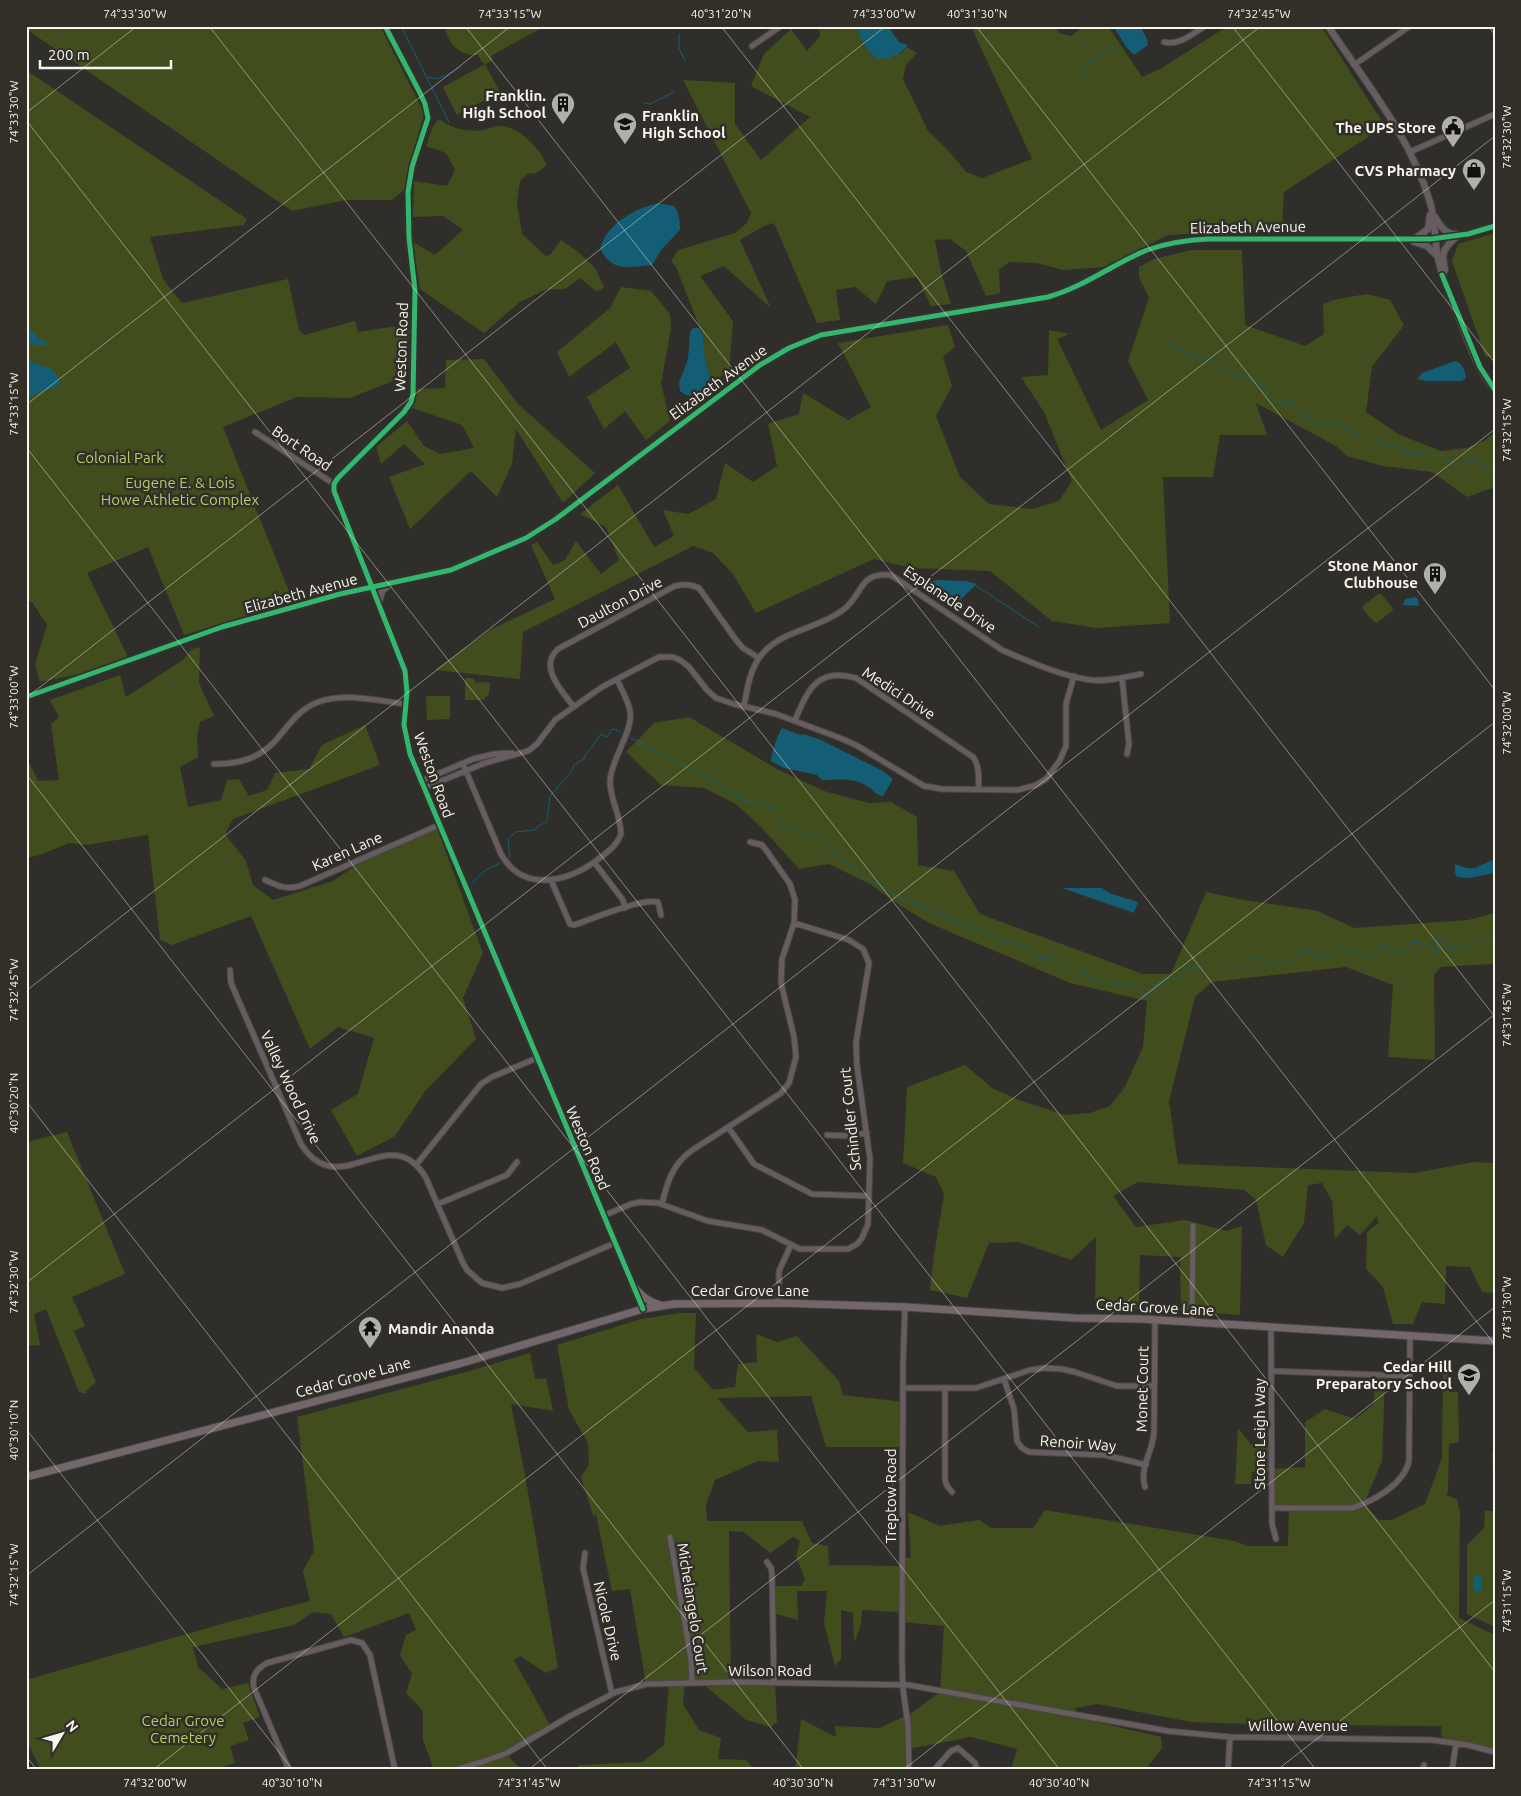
<svg xmlns="http://www.w3.org/2000/svg" width="1521" height="1796" font-family="Ubuntu,sans-serif">
<rect width="100%" height="100%" fill="#2f2e2a"/>
<path fill="#424d1e" d="M26 26H380L424 113 404 190 392 200H346L292 211 26 29Z
M445 26H545L494 54 491 57 493 60 486 64 482 62 478 55C460 56 447 44 445 26Z
M819 26H858C857 38 868 49 875 58L901 53 907 47 917 53 906 65 903 79 928 131 948 150 966 172 982 178 1032 159 971 26H1054L1059 33 1071 36 1084 26H1108L1142 77 1160 69 1228 26H1321L1385 126 1284 192 1282 230 1168 235 1103 267 1063 270 1037 263 1009 262 999 270 1000 293 986 296 966 251 950 239 935 240 941 272 951 304 931 306 917 277 887 281 876 304 855 287 836 290 840 320 817 323 774 223 764 226 740 240 771 308 724 266 700 276 733 321 729 372 711 382 705 360 703 336 676 267 671 261 678 250 735 233 747 223 751 213 683 80 735 83V124L761 160 810 117 751 86 764 54 791 29 807 51 820 36Z
M485 64 500 92 457 115 443 87Z
M26 70 247 219 244 225 150 237 163 279 182 303 288 279 299 330 304 335 355 321 358 332 390 327H410L406 376 350 398 297 397 223 427 293 601 184 635 148 547 87 573 128 657 85 673 40 682 35 664 47 625 32 602 26 601Z
M439 119C453 129 465 132 483 130 488 129 496 125 502 126 521 128 540 149 547 165L535 174 528 173 520 181 517 202 522 234 546 256 551 254 561 240 577 251 595 268 604 287 597 292 580 278 565 289 545 290 520 302 484 333 420 289 413 242 435 255 463 230 443 216 413 217 414 181 447 186 455 170 446 153 426 146 433 126Z
M1495 233V358L1485 356 1452 261 1458 244Z
M1192 250H1242L1245 325 1305 346 1324 334 1323 304 1337 299 1367 294 1390 300 1404 325 1372 367 1366 412 1398 434 1441 451 1466 448 1486 440 1492 434 1495 425V487L1467 497 1432 472 1383 466 1347 456 1336 446 1256 403 1267 435H1220L1213 477H1163L1170 623 1097 628 1052 621 990 571 911 568 874 559 756 613 733 574 713 553 693 546 523 632 520 679 435 670 490 630 555 599 531 545 537 542 553 565 565 560 576 541 601 574 619 560 606 527 580 514 618 485 654 547 674 536 663 510 688 514 716 499 725 463 753 482 777 466 768 424 799 414 803 393 848 420 871 407 838 343 948 325 955 347 943 357 952 386 936 416 960 477 989 504 1032 509 1059 501 1072 481 1044 412 1021 377 1048 375 1049 330 1069 334 1057 339 1101 430 1148 400 1128 361 1149 298 1139 277V267L1154 259Z
M621 287 651 291 670 314 671 329 661 383 670 421 646 440 625 411 604 429 587 397 630 368 616 342 569 377 557 352 610 308Z
M484 359 518 404 595 473 563 503 516 429 512 464 497 497 471 471 410 529 389 477 425 464 404 444 381 464 376 447 407 421 424 446 440 454 474 448 462 425 412 408 418 389 445 388 446 360Z
M1378 594H1381L1392 607 1393 610 1377 623 1374 622 1363 609V606Z
M200 647 199 683 214 716 200 722 197 737 198 757 180 767 188 807 221 800 227 780 239 779 249 796 267 790 275 773 309 769 322 745 365 725 380 765 233 819 225 834 246 861 253 885 273 900 333 881 361 862 437 828 483 953 463 998 476 1039 426 1090 395 1136 357 1156 331 1110 358 1094 374 1038 338 1027 310 1049 251 916 172 945 160 940 148 835 86 845 69 843 40 855 26 858V762L28 760 38 781 59 780 51 724 59 717 50 700 120 675 126 697 183 660 192 649Z
M465 678H472L477 683 488 682 490 684 489 694 483 700H465Z
M426 696H450V719L427 720Z
M689 717 777 769 824 791 869 803 891 802 917 817 918 865 954 871 980 914 1143 974H1171L1206 892 1244 900 1318 911 1354 928 1468 920 1495 913V962L1491 964 1441 967 1434 975 1435 1060 1388 1057 1393 985 1346 967 1212 982 1195 997 1169 1101 1178 1164 1414 1173 1474 1162 1495 1163V1293L1482 1292 1470 1267 1446 1266 1445 1304 1422 1302 1413 1324H1393L1383 1287 1366 1269 1367 1232 1378 1223 1377 1216 1360 1235 1347 1225 1335 1239 1332 1201 1322 1183 1308 1185 1304 1223 1283 1257 1266 1245 1256 1200 1244 1190 1138 1182 1113 1196 1136 1227 1185 1220 1227 1231 1242 1226 1240 1315 1181 1311 1180 1257 1140 1255 1139 1309 1095 1306 1096 1237 1071 1260 1018 1242 989 1243 967 1298 930 1290 934 1255 944 1194 936 1177 903 1163 907 1087 965 1065 992 1088 1019 1100 1065 1115 1090 1113 1110 1106 1125 1087 1143 1047 1147 1001 1070 983 929 923 901 906 870 884 829 864 799 869 761 827 736 804 704 788 661 785 626 752 654 723Z
M67 1132 125 1274 72 1297 85 1326 74 1331 96 1382 86 1391 87 1394 79 1392 46 1309 34 1314 40 1345 26 1346V1142Z
M680 1313H696L694 1368 713 1390 735 1387 738 1364 757 1362 756 1334 777 1342 797 1336 839 1381 843 1395 904 1402 903 1447H826L811 1396 717 1398 748 1432 777 1430 779 1462 758 1461 715 1480 706 1505 707 1521H802L812 1543 828 1546 829 1565 903 1566V1558H911L908 1512 940 1526 979 1520 991 1528H1033L1045 1510 1235 1541 1247 1546H1288L1289 1505 1272 1506V1472H1252L1251 1484H1235L1238 1428 1251 1444 1272 1445V1469L1305 1467V1422L1325 1409 1355 1419 1374 1404 1375 1378 1385 1377 1382 1461 1364 1504 1379 1520H1391L1425 1504 1442 1458 1443 1361 1448 1372 1449 1392H1458L1459 1442 1449 1444 1448 1491 1446 1495 1457 1499 1460 1513 1459 1618 1495 1635V1750L1489 1748 1442 1741 1441 1726 1281 1725 1191 1722 1098 1704 1075 1708 1079 1718 1161 1737 1162 1748 1145 1770H1011L1017 1749 971 1737 908 1749 906 1770H795L801 1719 836 1737 835 1726 880 1728 913 1712 940 1692 944 1626 902 1622 901 1615 897 1612 862 1610 861 1624 854 1643 853 1613 841 1610V1659L835 1666 824 1623 827 1591H797L798 1620 773 1613 774 1586H801L805 1579 796 1556 800 1541 793 1537 770 1553 744 1532 729 1531 731 1683H775L777 1722 771 1727 746 1720 703 1684H685L683 1704 699 1730 721 1738 718 1759 746 1760 756 1770H575L579 1765 643 1762 664 1745 669 1684H646L630 1589 612 1591 596 1515 593 1516 581 1477 589 1465 588 1443 569 1410 557 1345 641 1319Z
M530 1353 535 1379 546 1378 553 1411 511 1404 525 1475 558 1668 546 1673 520 1656 514 1660 551 1727 506 1754 522 1770H434L423 1740V1711L406 1693 412 1674 400 1655 406 1635 416 1630 409 1613 344 1637 331 1614 313 1612 294 1625 193 1647 198 1667 222 1689 248 1683 260 1717 243 1723 249 1740 230 1746 235 1763 213 1770H41L26 1740V1680L225 1623 310 1601 303 1571 314 1551 297 1417 462 1373Z
M1492 1452 1495 1453V1505H1494Z
M1485 1510 1495 1512V1627L1467 1614V1545L1484 1528Z"/>
<path fill="#135e74" d="M858 26H888L899 42 907 45V47L897 55 891 56 890 59 875 58C868 49 857 38 858 26Z
M1113 26H1140L1147 39 1148 45 1134 55 1127 48Z
M658 203 674 206C679 213 680 221 680 230L662 249 652 265C630 267 611 273 600 248 608 223 634 209 658 203Z
M26 325 39 339 47 343 48 346H38L26 341Z
M693 328H699L703 336 705 360 711 382C701 390 692 402 680 391L679 383 688 359 690 332Z
M26 360 52 369 60 380 59 385 30 397 28 396Z
M1455 361C1463 363 1465 371 1466 378L1462 381H1426L1417 379 1422 373Z
M939 580 966 581 977 584 959 601 942 597 931 588 932 581Z
M1416 597 1418 599 1419 606 1403 605 1405 599Z
M782 728 800 735 803 734 819 739 883 771 893 779 883 796C875 795 874 790 867 786 854 777 837 780 822 780L817 775 784 768 771 761C771 755 778 733 782 728Z
M1495 859V873L1469 878 1457 877 1455 873V864L1467 868H1475Z
M1062 888H1102L1109 893 1138 902 1134 913Z
M1482 1575V1591H1473V1576Z"/>
<g fill="none" stroke-linecap="round" stroke-linejoin="round">
<path stroke="#135e74" stroke-width="1" d="M401 26 449 122
M679 34V48L685 61
M426 76C437 84 451 72 461 67
M1082 81C1089 59 1095 57 1114 46
M644 103 650 104 674 92
M1164 340 1186 353 1204 359 1209 356C1225 375 1238 371 1257 382 1262 385 1265 389 1268 393 1270 397 1276 400 1280 403L1290 402 1314 423 1328 421 1360 435
M1373 439 1401 448 1410 455 1426 451 1435 456 1445 455 1446 462 1460 466 1466 461H1480L1488 470H1492L1495 467
M976 586 1039 627
M629 737 704 776 720 783 724 792H736L739 799 751 802H760L779 812 782 815 781 824 805 835 816 836 824 841 829 850 870 880 898 896 955 921 1026 948C1037 955 1036 963 1049 956L1052 957 1051 962 1055 964 1068 963 1070 966 1069 969 1072 971 1089 973 1093 981C1111 981 1135 983 1147 997L1154 995V984L1163 986 1167 979H1176L1182 972 1202 966
M509 858 510 857 508 839 516 832 534 830 547 821 550 796 572 771 574 765 584 759 585 756 601 734 607 737 611 730 614 729 620 732
M472 883 484 871 500 863
M1216 965 1244 966 1254 957 1262 958 1273 966 1289 961 1310 949 1315 957 1335 953 1340 948 1355 950 1363 956 1371 958 1376 956 1380 947H1387L1396 954 1404 951 1410 943 1418 942 1436 951H1439L1436 942 1438 938 1441 939 1446 948C1457 950 1462 948 1471 941L1495 942"/>
<g stroke="#4a4947" stroke-width="7">
<path id="minor" d="M1164 42C1179 46 1192 34 1205 26
M752 46 781 26
M1354 65 1410 26
M1410 152 1495 114
M255 432 334 484
M1122 678 1129 744 1127 754
M574 707C562 691 538 667 558 649L675 586C684 584 690 584 699 588L736 640 743 648 759 658
M744 707C747 689 750 667 763 653 783 630 818 629 843 610 864 594 858 572 891 575L1002 650C1027 661 1064 677 1091 680 1107 682 1125 677 1141 674
M795 720C808 689 818 667 856 678L973 757C980 766 978 778 979 789
M214 764C239 764 259 759 276 740 289 725 298 710 318 702 345 692 378 701 406 704
M463 764 501 854C524 895 571 881 601 857 610 850 617 845 621 834 621 816 610 800 610 781 611 759 634 730 630 711 628 700 621 689 617 679
M421 781 473 759 494 754 512 753
M424 788 485 763 528 751 537 744 555 720 602 687 659 657H673L680 660 689 667 707 690 716 698 734 704 776 714 840 738 856 745 924 786 942 789 1018 790 1036 785 1046 779 1060 760 1066 746V704L1074 676
M594 862 623 900 625 908
M265 880C278 886 286 890 300 886L439 825
M551 880 570 924 574 925C592 919 641 898 658 902L661 915
M230 970 231 983 301 1144C340 1205 390 1117 426 1178L463 1263 467 1270 482 1283 502 1288 520 1284 615 1243
M728 1127 754 1164 812 1194 869 1196
M827 1135 848 1136 867 1133
M416 1165 481 1084 492 1077 537 1058
M438 1204 507 1175 517 1162
M662 1204C667 1183 672 1165 691 1151L781 1093 789 1083 796 1057 794 1037 781 983 782 959 794 923 795 900 790 884 766 850 762 845 750 842
M603 1216 631 1204 640 1202 658 1203 708 1221 762 1230 800 1249H848L857 1244 862 1238 868 1224 870 1159 857 1066 856 1043 869 963 863 949 849 940 794 923
M779 1303V1271L791 1245
M905 1307 903 1364 902 1661 903 1689 908 1725 909 1770
M1192 1322 1193 1226
M1271 1328 1272 1524 1276 1539
M1271 1371 1409 1376
M1004 1379 1014 1409 1017 1441 1022 1448 1029 1452 1105 1455 1146 1465
M903 1388H976L1030 1370 1045 1368 1062 1369 1075 1372 1117 1386H1154
M945 1388V1480L947 1486 952 1492
M1145 1487C1139 1468 1153 1451 1154 1432L1155 1320
M1272 1508H1352C1374 1501 1404 1484 1409 1461L1410 1336
M670 1537 691 1659 692 1682
M585 1553 583 1568 612 1694
M767 1562 771 1568 772 1574 774 1683
M289 1770 254 1688C251 1675 257 1669 267 1663L351 1640 362 1643 370 1655 395 1770
M455 1770 485 1761 507 1753 570 1716 616 1692 647 1684 738 1682 908 1685 1168 1731 1230 1737 1432 1740 1468 1745 1495 1752
M934 1770 951 1751 958 1748 975 1763 977 1770
M1228 1770 1230 1737
M1422 1770 1424 1765
M1452 1770 1456 1744"/>
</g>
<g stroke="#4a4947" stroke-width="8">
<path id="tertiary" d="M385 26 420 93 425 104 428 118 412 167 408 192 409 238 415 290 413 394 411 402 404 412 338 478 334 484V491L405 671 407 692 404 725 410 754 643 1309
M1328 26C1366 83 1410 136 1430 202 1436 221 1434 240 1438 258 1442 278 1450 297 1458 315 1468 341 1477 369 1495 390
M1435 217C1440 225 1445 234 1455 234
M1416 238 1428 229 1430 215
M1414 242 1427 246 1438 257
M1442 275 1445 270C1441 253 1443 249 1456 237
M379 602 382 591 390 584
M26 697 222 627 340 594 451 570 526 538 556 519 760 365 789 348 821 335 1048 297C1084 287 1113 264 1147 250 1167 243 1187 240 1208 239H1431L1468 234 1495 226"/>
</g>
<g stroke="#4a4947" stroke-width="9">
<path id="secondary" d="M634 1287C641 1296 648 1302 660 1305
M26 1477 462 1363 643 1309 674 1304 779 1303 905 1307 1074 1318 1142 1319 1495 1341"/>
</g>
<use href="#minor" stroke="#675d60" stroke-width="5"/>
<use href="#tertiary" stroke="#675d60" stroke-width="6"/>
<use href="#secondary" stroke="#74676b" stroke-width="7"/>
<g stroke="#312f28" stroke-width="8">
<path id="cycleway" d="M385 26 420 93 425 104 428 118 412 167 408 192 409 238 415 290 413 394 411 402 404 412 338 478 334 484V491L405 671 407 692 404 725 410 754 643 1309
M1442 275 1480 367 1495 390
M26 697 222 627 340 594 451 570 526 538 556 519 760 365 789 348 821 335 1048 297C1084 287 1113 264 1147 250 1167 243 1187 240 1208 239H1431L1468 234 1495 226"/>
</g>
<use href="#cycleway" stroke="#33b770" stroke-width="5"/>
</g>
<path fill="none" stroke="#f6f5f0" stroke-width="1" stroke-opacity="0.45" d="M209 26 1495 1672M465 26 1495 1345M721 26 1495 1017M976 26 1495 690M1232 26 1495 363M1488 26 1495 35M26 113 137 26M26 120 1316 1770M26 405 511 26M26 447 1060 1770M26 698 886 26M26 774 804 1770M26 991 1261 26M26 1101 548 1770M26 1283 1495 136M26 1429 293 1770M26 1576 1495 429M26 1756 37 1770M153 1770 1495 722M528 1770 1495 1014M903 1770 1495 1307M1277 1770 1495 1600"/>
<defs>
<g id="building-pin" transform="scale(1.25)"><path d="M0 17L-7.5 6A9.5 9.5 0 1 1 7.5 6Z" fill="#b0afab" stroke="#312f28"/><path d="M-4-6H4V6H1V3H-1V6H-4ZM-2.5-4.3h1.7v1.8h-1.7ZM.8-4.3h1.7v1.8H.8ZM-2.5-1h1.7V.8h-1.7ZM.8-1h1.7V.8H.8Z" fill="#111"/></g>
<g id="school-pin" transform="scale(1.25)"><path d="M0 17L-7.5 6A9.5 9.5 0 1 1 7.5 6Z" fill="#b0afab" stroke="#312f28"/><path d="M0-5L7-2L0 1L-7-2ZM-4 1L0 2.5L4 1V4Q0 6-4 4Z" fill="#111"/></g>
<g id="civic-pin" transform="scale(1.25)"><path d="M0 17L-7.5 6A9.5 9.5 0 1 1 7.5 6Z" fill="#b0afab" stroke="#312f28"/><path d="M-.6-6.5H3V-4.5H.6V-3L4-1V1h2V6H-6V1h2V-1L-.6-3ZM-1.2 2.5V6h2.4V2.5Z" fill="#111"/></g>
<g id="shop-pin" transform="scale(1.25)"><path d="M0 17L-7.5 6A9.5 9.5 0 1 1 7.5 6Z" fill="#b0afab" stroke="#312f28"/><path d="M-5-2.5h2.3a2.7 3.5 0 0 1 5.4 0H5L5.5 6h-11ZM-1.5-2.5h3a1.5 2.3 0 0 0-3 0Z" fill="#111"/></g>
<g id="temple-pin" transform="scale(1.25)"><path d="M0 17L-7.5 6A9.5 9.5 0 1 1 7.5 6Z" fill="#b0afab" stroke="#312f28"/><path d="M0-6L5-2H3V0L6.5 2.5H4V6H1.5V3h-3V6H-4V2.5H-6.5L-3 0V-2H-5Z" fill="#111"/></g>
</defs>
<g fill-rule="evenodd">
<use href="#building-pin" x="563" y="104"/>
<use href="#school-pin" x="625" y="124"/>
<use href="#civic-pin" x="1453" y="127"/>
<use href="#shop-pin" x="1474" y="170"/>
<use href="#building-pin" x="1435" y="574"/>
<use href="#temple-pin" x="370" y="1328"/>
<use href="#school-pin" x="1469" y="1375"/>
</g>
<g text-anchor="middle" dominant-baseline="central" stroke-width="5" stroke-linejoin="round" paint-order="stroke">
<g font-size="15" font-weight="bold" fill="#f6f5f0" stroke="#312f28" text-anchor="end">
<text x="546" y="95">Franklin.<tspan x="546" dy="17">High School</tspan></text>
<text x="642" y="115" text-anchor="start">Franklin<tspan x="642" dy="17">High School</tspan></text>
<text x="1436" y="127">The UPS Store</text>
<text x="1456" y="170">CVS Pharmacy</text>
<text x="1418" y="565">Stone Manor<tspan x="1418" dy="17">Clubhouse</tspan></text>
<text x="388" y="1328" text-anchor="start">Mandir Ananda</text>
<text x="1452" y="1366">Cedar Hill<tspan x="1452" dy="17">Preparatory School</tspan></text>
</g>
<g font-size="15" fill="#f6f5f0" stroke="#312f28">
<text transform="translate(1248 227) rotate(-1)">Elizabeth Avenue</text>
<text transform="translate(401 347) rotate(-88)">Weston Road</text>
<text transform="translate(718 382) rotate(-36)">Elizabeth Avenue</text>
<text transform="translate(302 448) rotate(34)">Bort Road</text>
<text transform="translate(301 593) rotate(-15)">Elizabeth Avenue</text>
<text transform="translate(950 599) rotate(34)">Esplanade Drive</text>
<text transform="translate(620 602) rotate(-28)">Daulton Drive</text>
<text transform="translate(899 693) rotate(33)">Medici Drive</text>
<text transform="translate(434 775) rotate(70)">Weston Road</text>
<text transform="translate(347 851) rotate(-24)">Karen Lane</text>
<text transform="translate(291 1087) rotate(65)">Valley Wood Drive</text>
<text transform="translate(850 1119) rotate(-96)">Schindler Court</text>
<text transform="translate(588 1148) rotate(67)">Weston Road</text>
<text x="750" y="1290">Cedar Grove Lane</text>
<text transform="translate(1155 1307) rotate(3)">Cedar Grove Lane</text>
<text transform="translate(353 1377) rotate(-15)">Cedar Grove Lane</text>
<text transform="translate(1142 1389) rotate(-89)">Monet Court</text>
<text transform="translate(1259 1434) rotate(-90)">Stone Leigh Way</text>
<text transform="translate(1078 1443) rotate(4)">Renoir Way</text>
<text transform="translate(890 1496) rotate(-90)">Treptow Road</text>
<text transform="translate(693 1608) rotate(81)">Michelangelo Court</text>
<text transform="translate(608 1621) rotate(77)">Nicole Drive</text>
<text x="770" y="1670">Wilson Road</text>
<text x="1298" y="1725">Willow Avenue</text>
</g>
<g font-size="15" fill="#b2cc66" stroke="#312f28">
<text x="120" y="457">Colonial Park</text>
<text x="180" y="482">Eugene E. &amp; Lois<tspan x="180" dy="17">Howe Athletic Complex</tspan></text>
<text x="183" y="1720">Cedar Grove<tspan x="183" dy="17">Cemetery</tspan></text>
</g>
</g>
<rect width="1521" height="1796" fill="none" stroke="#312f28" stroke-width="55"/>
<g transform="translate(62 1734) rotate(52)" stroke="#312f28" stroke-width="4" paint-order="stroke">
<path d="M0-4L9 19L0 12L-9 19Z" fill="#f6f5f0"/>
<text y="-8" font-size="14" font-weight="bold" text-anchor="middle" fill="#f6f5f0">N</text>
</g>
<path d="M40 60v8h131v-8" fill="none" stroke="#f6f5f0" stroke-width="2.5"/>
<text x="48" y="60" font-size="15" fill="#f6f5f0" stroke="#312f28" stroke-width="4" paint-order="stroke">200 m</text>
<rect x="28" y="28" width="1466" height="1740" fill="none" stroke="#f6f5f0" stroke-width="2"/>
<g font-size="12" text-anchor="middle" fill="#f6f5f0">
<text x="135" y="18">74°33'30"W</text>
<text x="510" y="18">74°33'15"W</text>
<text x="721" y="18">40°31'20"N</text>
<text x="884" y="18">74°33'00"W</text>
<text x="977" y="18">40°31'30"N</text>
<text x="1259" y="18">74°32'45"W</text>
<text transform="translate(14 112) rotate(-90)" y="4">74°33'30"W</text>
<text transform="translate(1507 137) rotate(-90)" y="4">74°32'30"W</text>
<text transform="translate(14 404) rotate(-90)" y="4">74°33'15"W</text>
<text transform="translate(1507 430) rotate(-90)" y="4">74°32'15"W</text>
<text transform="translate(14 697) rotate(-90)" y="4">74°33'00"W</text>
<text transform="translate(1507 723) rotate(-90)" y="4">74°32'00"W</text>
<text transform="translate(14 990) rotate(-90)" y="4">74°32'45"W</text>
<text transform="translate(1507 1015) rotate(-90)" y="4">74°31'45"W</text>
<text transform="translate(14 1103) rotate(-90)" y="4">40°30'20"N</text>
<text transform="translate(14 1282) rotate(-90)" y="4">74°32'30"W</text>
<text transform="translate(1507 1308) rotate(-90)" y="4">74°31'30"W</text>
<text transform="translate(14 1430) rotate(-90)" y="4">40°30'10"N</text>
<text transform="translate(14 1575) rotate(-90)" y="4">74°32'15"W</text>
<text transform="translate(1507 1601) rotate(-90)" y="4">74°31'15"W</text>
<text x="155" y="1787">74°32'00"W</text>
<text x="292" y="1787">40°30'10"N</text>
<text x="529" y="1787">74°31'45"W</text>
<text x="803" y="1787">40°30'30"N</text>
<text x="904" y="1787">74°31'30"W</text>
<text x="1059" y="1787">40°30'40"N</text>
<text x="1279" y="1787">74°31'15"W</text>
</g>
</svg>
